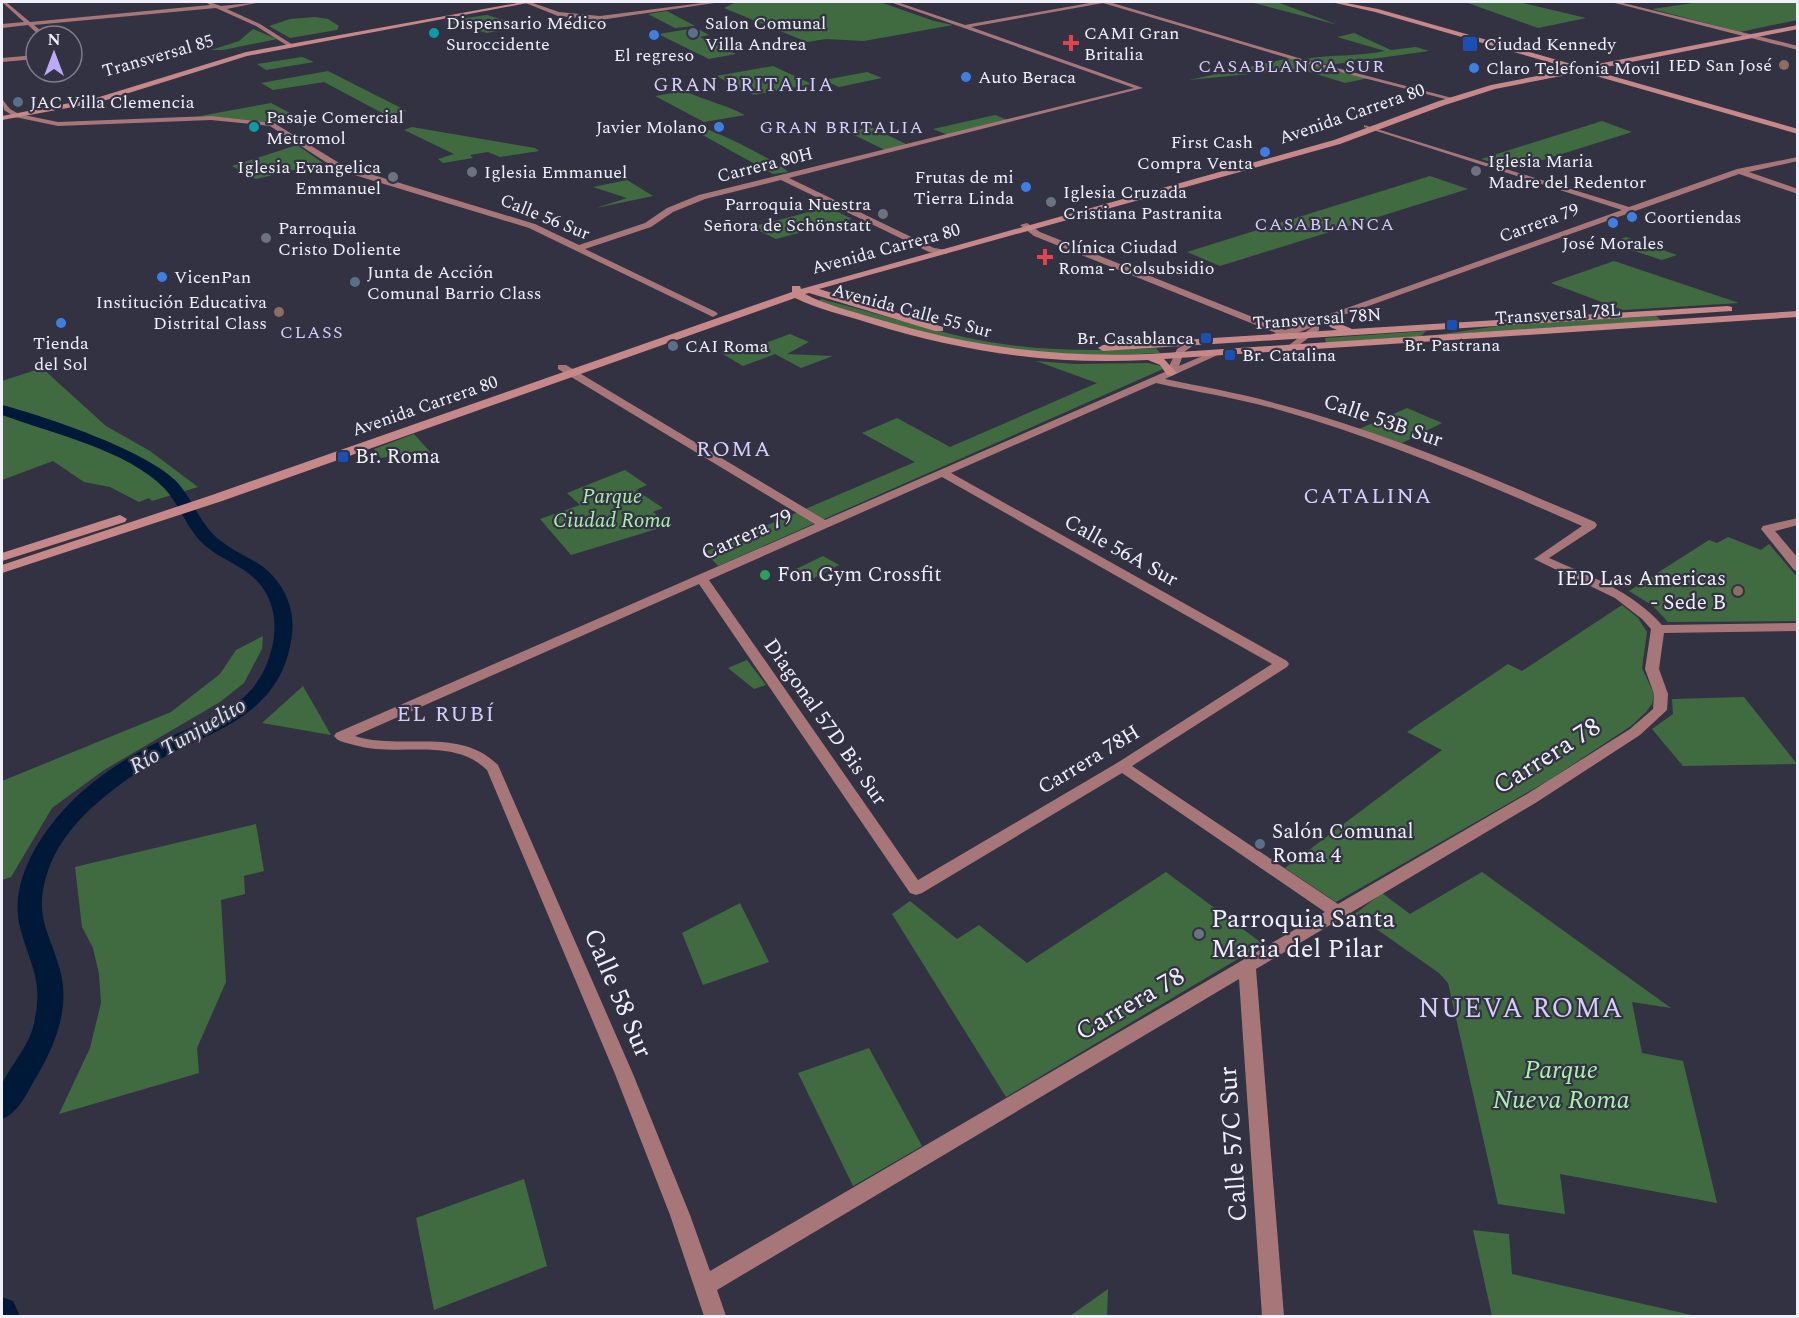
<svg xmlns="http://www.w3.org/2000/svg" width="1799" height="1318" font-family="Spectral,serif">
<rect width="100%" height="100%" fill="#333243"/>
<path fill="#406b41" d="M736 2H880L934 21 953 25 864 41 826 39 807 42 724 8Z
M1250 2H1277L1338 25Z
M1465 2H1519L1586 18 1538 28Z
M1700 2H1797V20L1740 32 1652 9Z
M667 11 695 26 675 28 648 14Z
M487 15 523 26 487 33 444 21Z
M315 17 328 19 339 26 337 30 290 38 269 26 290 19Z
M696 28 709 35 700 37 736 54 709 59 658 34Z
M253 29 277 39 223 50H211L239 41Z
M1354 33 1391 50 1416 47 1429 51 1329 65 1305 59C1332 54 1358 57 1385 51L1337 37Z
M302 57 314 62 266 70 257 64Z
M1290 58 1369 78 1345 83 1300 69 1189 80Z
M773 66 812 84 754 95 716 76Z
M328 71 407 111 386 115 324 82 273 90 261 83Z
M867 72 882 78 839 87 824 80Z
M685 91C706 101 724 104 745 115L704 122 655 96Z
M271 103 305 121C275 126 232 117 200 116Z
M995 115 1008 120 948 135 933 129Z
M1602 121 1632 132 1514 169 1481 159Z
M692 125C706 125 779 162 788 172L773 174 690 128Z
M412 127 535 148 539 151 500 157 488 152 470 155 473 158 443 163 438 159 454 154 404 130Z
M871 127 908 145 885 150 848 132Z
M297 145 323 163 256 179 232 166Z
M1430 176 1468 189 1220 266 1187 252Z
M627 180 653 196 596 208 627 198 593 187Z
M828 207 852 219 776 239 751 227Z
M1626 237 1677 255 1662 260 1610 243Z
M1614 261 1739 303 1623 310 1551 283Z
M821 299C869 311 916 326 964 337 1027 351 1091 352 1156 348L1160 353C1110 356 1062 356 1013 351 947 343 881 322 818 301Z
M1656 316 1662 321 1436 335 1505 325Z
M1426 331 1421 336 1326 343 1325 338Z
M790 334 809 342 787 354 833 356 801 368 775 354 743 366 721 353 736 354Z
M1036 361 1075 364 1148 363 1161 366 1163 369 718 566 705 552 915 462 862 433 897 418 950 447 1097 383Z
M42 368 106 426 150 451 198 487 152 501 149 498 139 502 110 487 84 482 53 461 2 480V381Z
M1407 408 1442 423 1402 443 1359 429Z
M414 434 432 454 416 458 413 452 381 458 374 449Z
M625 470 647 485 636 490 663 508 653 512 670 525 571 555 540 519 580 505 567 493Z
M1728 537 1761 550 1769 544 1797 577V621L1668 622 1653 606 1629 591 1709 540 1717 543Z
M823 556 839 565 810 580 794 570Z
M1622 605 1638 618 1647 632 1642 668 1654 694 1652 704 1646 712 1631 726 1549 780 1336 902 1285 868 1442 750 1407 732 1508 664 1522 671Z
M263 636 262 649 244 683 220 702 104 770 52 808 11 877 2 880V781L171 712 220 674 236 650Z
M747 660 766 685 754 689 728 668Z
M303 686 331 735 262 723Z
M1744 697 1797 764 1683 766 1652 729 1673 714 1672 699Z
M256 824 264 871 244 876 245 894 221 900 226 982 197 1048 199 1073 59 1114 90 1048 101 1003 99 974 93 948 82 927 75 867Z
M1166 872 1263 944 1006 1097 892 914 910 901 957 939 979 925 1027 963Z
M1482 872 1671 1008 1632 1002 1642 1053 1683 1061 1717 1203 1560 1174 1565 1214 1498 1204 1448 983 1439 973 1355 914 1382 893 1410 914Z
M740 903 769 962 703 985 682 933Z
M869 1048 922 1146 853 1186 798 1073Z
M524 1179 547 1266 434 1310 416 1218Z
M1473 1230 1509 1234 1512 1274 1696 1316H1492Z
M1108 1289 1107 1316H1070Z"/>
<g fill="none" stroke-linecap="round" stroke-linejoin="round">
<path fill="#001939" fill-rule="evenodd" d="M2 405C45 416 144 450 175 480 193 498 200 526 221 541 237 554 258 560 272 575 289 593 296 617 291 641 277 726 196 732 135 774 100 798 62 829 48 871 33 916 49 929 60 970 71 1009 54 1048 34 1081 26 1095 18 1113 2 1119 1 1110 0 1093 2 1084 13 1061 31 1045 35 1018 43 978 29 963 20 927 11 893 28 856 48 829 75 791 118 761 160 741 189 728 219 717 244 697 274 671 288 612 257 581 243 566 223 560 208 548 188 533 181 506 164 488 127 450 51 433 2 415Z
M2 1297 13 1301 20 1316H2Z"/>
<path fill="#a77678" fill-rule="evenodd" d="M2 2H6L30 22 210 5 207 3 209 2 221 6 261 2 227 9 260 24 293 45 288 46 256 26 216 8 34 25 47 36H40L28 25 2 28V24L24 22Z
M523 2H530L559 12 600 16 710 2H721L600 20 558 16Z
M890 2H897L965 25 1095 2H1109L1302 59 1456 99 1453 101 1298 61 1103 3 971 27 1143 88 789 178 934 248 947 250V254L929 252 781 180 705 199 673 212 651 227 585 249 716 312 718 314 713 317 529 228 338 170 270 126 211 120 58 126 15 117 4 110 2 99 10 109 19 114 58 122 211 116 274 123 344 166 535 224 579 245 645 223 667 208 699 195 1134 88Z
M1611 2H1619L1798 46V50Z
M36 55V59L2 62V58Z
M1364 125 1629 207 1737 169 1798 157V161L1749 172 1798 189V194L1739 174 1315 325 1319 326V330L1291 351 1286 348 1288 346 1312 327 1290 336 1268 340V336L1276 333 1034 236 1020 225 1027 223 1040 232 1285 330 1622 210 1364 127Z
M1190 341 1195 344 1184 352 1179 366 1214 351 1222 353 1165 379C1204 387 1244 394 1282 405 1390 434 1493 478 1595 522L1597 525 1595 528 1549 558C1590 576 1632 591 1662 625L1798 623V631L1664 633 1659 669 1668 694 1667 710 1640 735 1537 802 1256 969 1284 1316H1262L1239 979 717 1290 726 1316H704L670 1215 615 1074 487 770C452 736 399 758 354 745 347 743 338 742 334 736L336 733 815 524 558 369V365H566L825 520 1167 371 1177 349ZM1156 383C1196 392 1237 398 1276 409 1382 439 1482 482 1582 526L1534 559 1615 598 1642 619 1651 629 1645 669 1654 694 1653 709 1630 729 1527 794 1338 904 1132 766 1287 667 1289 664 1287 661 951 473ZM942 477 1272 664 1117 763 918 880 709 580ZM699 584 910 893 916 895 922 893 1122 773 1325 912 710 1271 690 1215 633 1074 498 765C459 726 402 751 355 736Z
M1798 518V525L1775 531 1798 558V571L1794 570 1761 529 1763 526Z"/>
<path fill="#c7888a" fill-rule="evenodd" d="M523 2H533L247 56 100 102 2 120V116L96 98 246 52Z
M1331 2H1341L1378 9 1582 67 1798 25V29L1591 70 1798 129V134L1582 72 1495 89 1445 105 1340 144 819 289 943 327V331H935L809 293 805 294C826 305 851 311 874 318 967 346 1052 358 1149 354L1798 311V317L1164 359 1177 373 1171 376 1167 375 1160 365 1148 360C1049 365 963 352 869 323 844 315 818 309 795 298L222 501 2 573V565L212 495 792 292V286H800L801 289 1334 140 1439 101 1491 85 1573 69 1375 12Z
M1728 306 1732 307V311L1103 351 1098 348 1103 345 1337 330 1330 327 1324 318 1329 315 1338 323 1352 329Z
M120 515 127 519 125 522 2 561V553Z"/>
</g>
<g fill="#0f9aa8" stroke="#333243" stroke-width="2">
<circle cx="434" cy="33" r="6"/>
<circle cx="254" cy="127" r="6"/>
</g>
<g fill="#5c6f8a" stroke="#333243" stroke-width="2">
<circle cx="693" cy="33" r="6"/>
<circle cx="18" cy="102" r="6"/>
<circle cx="355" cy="282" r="6"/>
<circle cx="673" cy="346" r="6"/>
<circle cx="1260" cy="844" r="6"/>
</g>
<g fill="#3f7fe0" stroke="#333243" stroke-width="2">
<circle cx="654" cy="35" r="6"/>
<circle cx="1474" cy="68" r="6"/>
<circle cx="966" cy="77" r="6"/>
<circle cx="719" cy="127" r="6"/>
<circle cx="1265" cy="152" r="6"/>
<circle cx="1026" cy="187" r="6"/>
<circle cx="1632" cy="217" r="6"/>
<circle cx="1613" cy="223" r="6"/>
<circle cx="162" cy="277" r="6"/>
<circle cx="61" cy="323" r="6"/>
</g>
<g fill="#e0444e" stroke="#333243" stroke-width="2">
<path d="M1068 34h6v6h6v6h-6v6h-6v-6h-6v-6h6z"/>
<path d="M1042 248h6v6h6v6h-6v6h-6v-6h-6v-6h6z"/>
</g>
<g fill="#1a4fb4" stroke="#333243" stroke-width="2">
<rect x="1462" y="36" width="16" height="16" rx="3"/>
<rect x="1446" y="319" width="12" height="12" rx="3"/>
<rect x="1200" y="332" width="12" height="12" rx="3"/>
<rect x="1224" y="349" width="12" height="12" rx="3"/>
<rect x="337" y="451" width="12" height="12" rx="3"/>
</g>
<g fill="#8d6e63" stroke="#333243" stroke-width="2">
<circle cx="1784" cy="65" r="6"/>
<circle cx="279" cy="312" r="6"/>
<circle cx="1738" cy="591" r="6"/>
</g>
<g fill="#6b7280" stroke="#333243" stroke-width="2">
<circle cx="1476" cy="171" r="6"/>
<circle cx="472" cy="172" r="6"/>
<circle cx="393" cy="177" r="6"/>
<circle cx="1051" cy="202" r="6"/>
<circle cx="883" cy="214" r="6"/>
<circle cx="266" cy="238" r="6"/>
<circle cx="1199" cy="934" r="6"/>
</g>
<circle fill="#2e9e5b" stroke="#333243" stroke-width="2" cx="765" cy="575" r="6"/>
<g text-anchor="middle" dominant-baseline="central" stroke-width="4.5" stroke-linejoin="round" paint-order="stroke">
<g font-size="18" fill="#f0f0fb" stroke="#333243" text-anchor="start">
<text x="446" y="23">Dispensario Médico<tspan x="446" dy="21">Suroccidente</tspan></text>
<text x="705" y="23">Salon Comunal<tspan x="705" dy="21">Villa Andrea</tspan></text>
<text x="1084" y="33">CAMI Gran<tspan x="1084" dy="21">Britalia</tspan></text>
<text x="1484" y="44">Ciudad Kennedy</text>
<text x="654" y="55" text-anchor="middle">El regreso</text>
<text x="1772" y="65" text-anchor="end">IED San José</text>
<text x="1486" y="68">Claro Telefonia Movil</text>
<text x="978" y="77">Auto Beraca</text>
<text x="30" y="102">JAC Villa Clemencia</text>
<text x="266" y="117">Pasaje Comercial<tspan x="266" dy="21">Metromol</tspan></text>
<text x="707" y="127" text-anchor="end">Javier Molano</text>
<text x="1253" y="142" text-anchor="end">First Cash<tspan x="1253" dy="21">Compra Venta</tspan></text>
<text x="1488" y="161">Iglesia Maria<tspan x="1488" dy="21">Madre del Redentor</tspan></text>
<text x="381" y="167" text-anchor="end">Iglesia Evangelica<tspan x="381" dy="21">Emmanuel</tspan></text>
<text x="484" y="172">Iglesia Emmanuel</text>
<text x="1014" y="177" text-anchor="end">Frutas de mi<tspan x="1014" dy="21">Tierra Linda</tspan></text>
<text x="1063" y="192">Iglesia Cruzada<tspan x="1063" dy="21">Cristiana Pastranita</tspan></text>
<text x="871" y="204" text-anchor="end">Parroquia Nuestra<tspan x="871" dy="21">Señora de Schönstatt</tspan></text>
<text x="1644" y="217">Coortiendas</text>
<text x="278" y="228">Parroquia<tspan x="278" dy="21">Cristo Doliente</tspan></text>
<text x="1613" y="243" text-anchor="middle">José Morales</text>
<text x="1058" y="247">Clínica Ciudad<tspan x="1058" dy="21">Roma - Colsubsidio</tspan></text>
<text x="367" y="272">Junta de Acción<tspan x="367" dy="21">Comunal Barrio Class</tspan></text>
<text x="174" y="277">VicenPan</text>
<text x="267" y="302" text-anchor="end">Institución Educativa<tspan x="267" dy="21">Distrital Class</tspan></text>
<text x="1194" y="338" text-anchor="end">Br. Casablanca</text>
<text x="61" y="343" text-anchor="middle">Tienda<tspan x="61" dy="21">del Sol</tspan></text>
<text x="1452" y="345" text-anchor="middle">Br. Pastrana</text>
<text x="685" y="346">CAI Roma</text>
<text x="1242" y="355">Br. Catalina</text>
</g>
<g font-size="18" fill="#f0f0fb" stroke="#333243">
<text transform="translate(158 56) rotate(-16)">Transversal 85</text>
<text transform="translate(1352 114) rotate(-19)">Avenida Carrera 80</text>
<text transform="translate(765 165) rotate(-14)">Carrera 80H</text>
<text transform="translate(545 217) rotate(22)">Calle 56 Sur</text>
<text transform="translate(1539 223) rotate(-20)">Carrera 79</text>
<text transform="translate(886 249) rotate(-15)">Avenida Carrera 80</text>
<text transform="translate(912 311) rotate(15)">Avenida Calle 55 Sur</text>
<text transform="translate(1558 314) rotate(-4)">Transversal 78L</text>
<text transform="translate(1317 319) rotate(-4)">Transversal 78N</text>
<text transform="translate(425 406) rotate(-19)">Avenida Carrera 80</text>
</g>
<g font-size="18" letter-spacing="1.5" fill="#d7cef9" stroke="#333243">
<text x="1292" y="66">CASABLANCA SUR</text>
<text x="842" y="127">GRAN BRITALIA</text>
<text x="1325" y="224">CASABLANCA</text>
<text x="312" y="332">CLASS</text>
</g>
<g font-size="20" letter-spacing="1.5" fill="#d7cef9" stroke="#333243">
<text x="744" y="85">GRAN BRITALIA</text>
</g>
<g font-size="21" fill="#f0f0fb" stroke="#333243">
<text transform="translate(1383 421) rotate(19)">Calle 53B Sur</text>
<text transform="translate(747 535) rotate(-24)">Carrera 79</text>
<text transform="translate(1121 551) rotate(29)">Calle 56A Sur</text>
<text transform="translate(825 722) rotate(55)">Diagonal 57D Bis Sur</text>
<text transform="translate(1089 760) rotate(-31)">Carrera 78H</text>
</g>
<g font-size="21" fill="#f0f0fb" stroke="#333243" text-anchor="start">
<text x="355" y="457">Br. Roma</text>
<text x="777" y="575">Fon Gym Crossfit</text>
<text x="1726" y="579" text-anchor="end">IED Las Americas<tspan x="1726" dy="24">- Sede B</tspan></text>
<text x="1272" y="832">Salón Comunal<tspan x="1272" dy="24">Roma 4</tspan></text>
</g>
<g font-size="21" font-style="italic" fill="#a9f1aa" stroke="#333243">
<text x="612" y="497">Parque<tspan x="612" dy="24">Ciudad Roma</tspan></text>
</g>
<g font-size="22" letter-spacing="1.5" fill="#d7cef9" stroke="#333243">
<text x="734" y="449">ROMA</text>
<text x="1368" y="496">CATALINA</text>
<text x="446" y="714">EL RUBÍ</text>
</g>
<g font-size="22" font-style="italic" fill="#d9e5f4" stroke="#333243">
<text transform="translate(188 736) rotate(-30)">Río Tunjuelito</text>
</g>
<g font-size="26" fill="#f0f0fb" stroke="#333243">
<text transform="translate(1547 756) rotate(-32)">Carrera 78</text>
<text transform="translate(618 993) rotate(67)">Calle 58 Sur</text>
<text transform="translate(1130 1004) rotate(-30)">Carrera 78</text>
<text transform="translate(1233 1144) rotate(-94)">Calle 57C Sur</text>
</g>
<g font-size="26" fill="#f0f0fb" stroke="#333243" text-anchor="start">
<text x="1211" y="919">Parroquia Santa<tspan x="1211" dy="30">Maria del Pilar</tspan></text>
</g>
<g font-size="26" font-style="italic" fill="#a9f1aa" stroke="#333243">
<text x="1561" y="1070">Parque<tspan x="1561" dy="30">Nueva Roma</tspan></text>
</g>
<g font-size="27" letter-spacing="1.5" fill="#d7cef9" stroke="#333243">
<text x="1521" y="1009">NUEVA ROMA</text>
</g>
</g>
<rect width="1799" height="1318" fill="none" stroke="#f0f0fb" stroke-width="6"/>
<g transform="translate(54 54)"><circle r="28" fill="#333243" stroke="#7f7e8d" stroke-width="1.5"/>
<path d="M0-4.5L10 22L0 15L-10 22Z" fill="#bcaaf6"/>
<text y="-9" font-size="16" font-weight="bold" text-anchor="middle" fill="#f0f0fb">N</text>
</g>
</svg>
